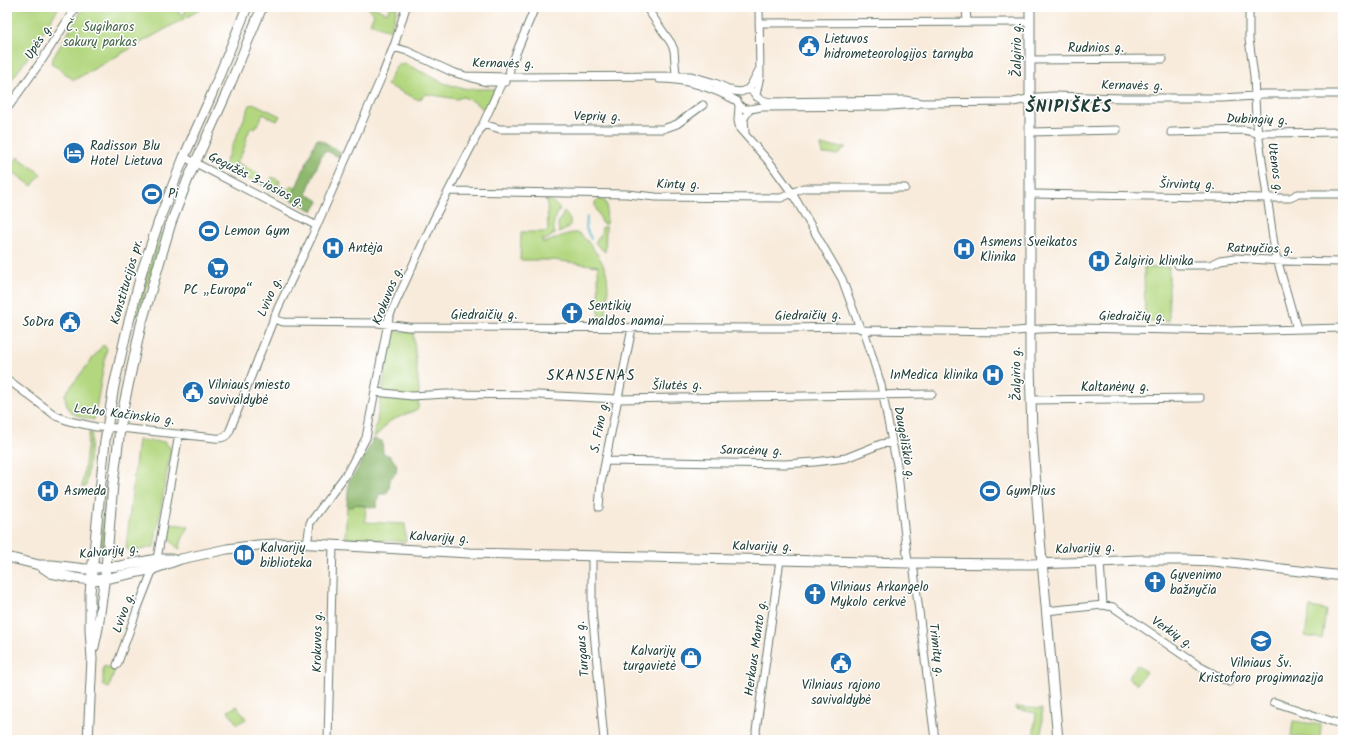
<svg xmlns="http://www.w3.org/2000/svg" width="1350" height="747" font-family="Kalam,sans-serif">
<rect width="100%" height="100%" fill="#fff"/>
<filter id="ink" filterUnits="userSpaceOnUse"><feTurbulence type="fractalNoise" baseFrequency=".025" numOctaves="2"/><feDisplacementMap in="SourceGraphic" scale="8" xChannelSelector="R" yChannelSelector="G"/><feConvolveMatrix kernelMatrix="1 2 1 2 8 2 1 2 1" color-interpolation-filters="sRGB"/></filter>
<filter id="wash" filterUnits="userSpaceOnUse"><feTurbulence type="fractalNoise" baseFrequency=".012" numOctaves="4" result="noise"/><feDisplacementMap in="SourceGraphic" scale="16" xChannelSelector="R" yChannelSelector="G"/><feGaussianBlur stdDeviation="0.9" result="paint"/><feColorMatrix in="noise" values="0 0 0 0 0 0 0 0 0 0 0 0 0 0 0 0 0 1.4 0 .05"/><feComposite in="paint" operator="in"/></filter>
<g filter="url(#wash)">
<rect width="100%" height="100%" fill="#f8ebdb"/>
<path fill="#b3d77f" stroke="#698a5a" d="M7 7H59L26 60 7 86Z
M84 7H170L184 15 187 7H205L74 80 51 63 54 56Z
M367 7H373L387 13 390 7H397L394 20 389 30 370 23 374 14Z
M404 63 444 83 457 87 469 89H495L486 111 474 102 463 97 457 99 426 94 419 100 387 85C391 77 394 64 404 63Z
M255 104 280 116 277 121 263 114 255 129 251 127 246 138 247 139C244 150 239 162 230 169L224 165 250 105Z
M821 146 846 147 838 155 823 154Z
M18 157 41 174 32 186 9 169Z
M237 163 258 173 259 184 233 171Z
M272 177 280 181 278 185 289 190 291 185 296 187 292 199 294 201 261 185 262 182 268 185Z
M545 198 550 199 560 209C554 217 552 225 555 235L552 234V236L545 240 542 239 543 243C553 241 566 232 576 233 585 233 603 262 606 271 608 280 608 289 608 299H601L602 304H607L604 324 599 323 598 266 553 260H520L521 232H546L548 230 547 201Z
M599 199 605 201 607 206 606 224H602C601 216 594 209 595 202Z
M564 212C574 222 572 227 559 233L558 223Z
M602 227H606V228L605 252 595 243 601 233Z
M160 232 163 233 138 316H135Z
M1169 267V321L1145 322 1144 268Z
M393 331 413 332 419 390 418 409 390 421 374 438 392 333Z
M103 345 107 348 94 420C75 416 66 414 65 394Z
M89 433H92L86 487H82Z
M138 440 165 442 171 449 154 547 130 552 126 548Z
M110 444H112L103 551H100Z
M357 504 366 507 365 522 405 524 406 542 345 538 347 506 351 507Z
M170 524 189 526C185 536 181 537 180 549 170 544 168 534 170 524Z
M1310 607 1326 610 1322 639 1305 636Z
M1137 665 1146 672 1137 684 1128 678Z
M103 666 115 669 109 688 103 685Z
M237 706 246 719 237 724 228 711Z
M1015 707 1042 709V740H1033L1036 713 1015 709Z
M1293 721 1321 725 1320 739 1291 736Z"/>
<path fill="#8eb86e" stroke="#567a51" d="M319 139 341 152 339 157 327 151 323 152 306 194 318 200 319 202 313 211 294 201 292 197 316 140Z
M372 439 382 441 383 453 390 456 397 465 396 473 390 479 389 489 386 494H379L376 508 357 504 351 507 347 506 349 479 355 474 371 444Z"/>
<g fill="none" stroke-linecap="round" stroke-linejoin="round">
<path stroke="#4aadc9" stroke-width="2" d="M587 217 586 228 591 239"/>
</g>
</g>
<g filter="url(#ink)">
<g fill="none" stroke-linecap="round" stroke-linejoin="round">
<g stroke="#6b7a6e" stroke-width="9">
<path id="minor" d="M646 7 671 43 674 50 676 75
M966 7 967 22
M1249 7V39L1254 76 1256 118 1275 252 1297 329
M759 23 1030 22
M393 47 407 51 452 72 486 82H506
M1030 60 1163 59
M465 76 509 77 691 76 715 83 733 91 741 92 745 90H750L754 93 757 97 762 100 770 102 905 100 922 103 1013 102 1038 97 1054 96 1122 98H1223L1255 96 1261 94H1343
M509 77 510 68 535 7
M659 79C687 79 713 88 737 101
M747 90 751 85 759 70
M756 95 760 76 759 7
M738 103C743 113 753 108 762 107L891 106 918 104
M739 106 738 121 740 129 771 164 792 193 842 279 860 328
M7 109 42 60 76 7
M483 124 500 129H663L677 124 703 105
M1030 132 1117 130
M1171 132 1244 130 1258 133 1343 132
M745 133 744 118 750 109
M184 157 317 226
M449 191 627 194 656 197 781 198 803 188H905
M1030 194 1268 198H1290L1298 194H1343
M1178 265H1210L1220 260 1235 258 1283 261 1343 262
M273 319 283 322 378 323 408 327 784 328 856 327 864 330 1005 332 1040 329 1076 328 1227 331 1343 328
M864 330 881 385 892 442 897 465 908 563
M7 379 56 416 69 421 96 427 120 428 215 438C223 439 227 437 230 430L278 308 311 239 382 76 395 43 406 7
M375 392 412 396 446 394 538 395 618 399 932 394
M1031 400 1200 398
M606 461 785 464 815 462 846 458 881 444 892 442
M599 507 601 483 632 328
M306 544 308 538 310 523 347 473 366 438 389 317 435 217 483 124 502 82
M592 556V610L604 740
M157 559 179 434
M1100 562 1103 605
M913 563 935 740
M1046 611 1103 605 1113 607 1199 666 1229 682
M117 665 137 610 153 569
M1274 702 1343 725
M328 740 333 545
M757 740 756 731 780 560"/>
</g>
<g stroke="#6b7a6e" stroke-width="11">
<path id="major" d="M1030 7V366L1032 432 1040 539 1058 740
M7 557 39 565H52L85 569 120 566 157 559H172
M39 565 51 573 75 578 91 580 104 579 153 569 181 559 227 549 258 545 296 543 469 553 908 563 1028 564 1100 562 1138 560H1187L1214 561 1343 576
M94 647 98 628 106 568 113 484 122 414 141 325 171 223 188 179 227 92 262 7
M88 740 92 659 90 630V593L105 441 114 386 127 329 142 271 161 215 184 157 211 96 247 7"/>
</g>
<use href="#minor" stroke="#fff" stroke-width="7"/>
<use href="#major" stroke="#fff" stroke-width="9"/>
</g>
</g>
<defs>
<g id="civic-disc" transform="scale(1.15)"><circle r="9.5" fill="#1f6fb2" stroke="#fff"/><path d="M-.6-6.5H3V-4.5H.6V-3L4-1V1h2V6H-6V1h2V-1L-.6-3ZM-1.2 2.5V6h2.4V2.5Z" fill="#fff"/></g>
<g id="hotel-disc" transform="scale(1.15)"><circle r="9.5" fill="#1f6fb2" stroke="#fff"/><path d="M-6-4.5h1.5V1H6V5H4.5V3h-9V5H-6ZM-4 0a1.8 1.8 0 1 1 3.6 0ZM.5 0V-2.5h3Q6-2.5 6 0Z" fill="#fff"/></g>
<g id="stadium-disc" transform="scale(1.15)"><circle r="9.5" fill="#1f6fb2" stroke="#fff"/><path d="M0-5a6.5 5 0 1 0 0 10a6.5 5 0 1 0 0-10ZM-3.5-1.8h7v3.6h-7Z" fill="#fff"/></g>
<g id="hospital-disc" transform="scale(1.15)"><circle r="9.5" fill="#1f6fb2" stroke="#fff"/><path d="M-5-5h3v3.5h4V-5h3V5h-3V1.5h-4V5h-3Z" fill="#fff"/></g>
<g id="supermarket-disc" transform="scale(1.15)"><circle r="9.5" fill="#1f6fb2" stroke="#fff"/><path d="M-6-5.5h2.5l.6 2H6L4.5 2H-2.5L-4.4-4H-6ZM-1.5 3.2a1.3 1.3 0 1 0 .1 0ZM3 3.2a1.3 1.3 0 1 0 .1 0Z" fill="#fff"/></g>
<g id="church-disc" transform="scale(1.15)"><circle r="9.5" fill="#1f6fb2" stroke="#fff"/><path d="M-1.2-6h2.4v3.5h3.3v2.4h-3.3V6h-2.4V-.1h-3.3v-2.4h3.3Z" fill="#fff"/></g>
<g id="library-disc" transform="scale(1.15)"><circle r="9.5" fill="#1f6fb2" stroke="#fff"/><path d="M-6-4Q-3-5.5-.7-3.5V5Q-3 3-6 4ZM6-4Q3-5.5 .7-3.5V5Q3 3 6 4Z" fill="#fff"/></g>
<g id="school-disc" transform="scale(1.15)"><circle r="9.5" fill="#1f6fb2" stroke="#fff"/><path d="M0-5L7-2L0 1L-7-2ZM-4 1L0 2.5L4 1V4Q0 6-4 4Z" fill="#fff"/></g>
<g id="shop-disc" transform="scale(1.15)"><circle r="9.5" fill="#1f6fb2" stroke="#fff"/><path d="M-5-2.5h2.3a2.7 3.5 0 0 1 5.4 0H5L5.5 6h-11ZM-1.5-2.5h3a1.5 2.3 0 0 0-3 0Z" fill="#fff"/></g>
</defs>
<g fill-rule="evenodd">
<use href="#civic-disc" x="809" y="46"/>
<use href="#hotel-disc" x="74" y="153"/>
<use href="#stadium-disc" x="152" y="194"/>
<use href="#stadium-disc" x="209" y="231"/>
<use href="#hospital-disc" x="333" y="248"/>
<use href="#hospital-disc" x="964" y="249"/>
<use href="#hospital-disc" x="1099" y="261"/>
<use href="#supermarket-disc" x="218" y="268"/>
<use href="#church-disc" x="572" y="313"/>
<use href="#civic-disc" x="70" y="322"/>
<use href="#hospital-disc" x="993" y="375"/>
<use href="#civic-disc" x="193" y="392"/>
<use href="#hospital-disc" x="48" y="491"/>
<use href="#stadium-disc" x="990" y="491"/>
<use href="#library-disc" x="244" y="555"/>
<use href="#church-disc" x="1155" y="582"/>
<use href="#church-disc" x="815" y="594"/>
<use href="#school-disc" x="1261" y="641"/>
<use href="#shop-disc" x="691" y="658"/>
<use href="#civic-disc" x="841" y="663"/>
</g>
<g text-anchor="middle" dominant-baseline="central" stroke-width="3" stroke-linejoin="round" paint-order="stroke">
<g font-size="13" fill="#446447" stroke="#fff">
<text x="100" y="27">Č. Sugiharos<tspan x="100" dy="15">sakurų parkas</tspan></text>
</g>
<g font-size="13" fill="#1f3d34" stroke="#fff" text-anchor="start">
<text x="824" y="39">Lietuvos<tspan x="824" dy="15">hidrometeorologijos tarnyba</tspan></text>
<text x="90" y="146">Radisson Blu<tspan x="90" dy="15">Hotel Lietuva</tspan></text>
<text x="168" y="194">Pi</text>
<text x="224" y="231">Lemon Gym</text>
<text x="980" y="242">Asmens Sveikatos<tspan x="980" dy="15">Klinika</tspan></text>
<text x="348" y="248">Antėja</text>
<text x="1114" y="261">Žalgirio klinika</text>
<text x="218" y="290" text-anchor="middle">PC „Europa“</text>
<text x="588" y="306">Sentikių<tspan x="588" dy="15">maldos namai</tspan></text>
<text x="54" y="322" text-anchor="end">SoDra</text>
<text x="978" y="375" text-anchor="end">InMedica klinika</text>
<text x="208" y="385">Vilniaus miesto<tspan x="208" dy="15">savivaldybė</tspan></text>
<text x="64" y="491">Asmeda</text>
<text x="1006" y="491">GymPlius</text>
<text x="260" y="548">Kalvarijų<tspan x="260" dy="15">biblioteka</tspan></text>
<text x="1170" y="575">Gyvenimo<tspan x="1170" dy="15">bažnyčia</tspan></text>
<text x="830" y="587">Vilniaus Arkangelo<tspan x="830" dy="15">Mykolo cerkvė</tspan></text>
<text x="676" y="651" text-anchor="end">Kalvarijų<tspan x="676" dy="15">turgavietė</tspan></text>
<text x="1261" y="663" text-anchor="middle">Vilniaus Šv.<tspan x="1261" dy="15">Kristoforo progimnazija</tspan></text>
<text x="841" y="685" text-anchor="middle">Vilniaus rajono<tspan x="841" dy="15">savivaldybė</tspan></text>
</g>
<g font-size="13" fill="#1f3d34" stroke="#fff">
<text transform="translate(39 42) rotate(-57)">Upės g.</text>
<text x="1096" y="48">Rudnios g.</text>
<text transform="translate(1017 50) rotate(-90)">Žalgirio g.</text>
<text transform="translate(503 64) rotate(1)">Kernavės g.</text>
<text transform="translate(1132 86) rotate(1)">Kernavės g.</text>
<text transform="translate(597 117) rotate(1)">Veprių g.</text>
<text transform="translate(1257 120) rotate(2)">Dubingių g.</text>
<text transform="translate(1275 168) rotate(82)">Utenos g.</text>
<text transform="translate(256 180) rotate(27)">Gegužės 3-iosios g.</text>
<text transform="translate(678 185) rotate(1)">Kintų g.</text>
<text transform="translate(1187 185) rotate(1)">Širvintų g.</text>
<text transform="translate(1260 249) rotate(1)">Ratnyčios g.</text>
<text transform="translate(127 282) rotate(-74)">Konstitucijos pr.</text>
<text transform="translate(388 296) rotate(-68)">Krokuvos g.</text>
<text transform="translate(270 297) rotate(-66)">Lvivo g.</text>
<text x="484" y="315">Giedraičių g.</text>
<text transform="translate(808 316) rotate(-1)">Giedraičių g.</text>
<text transform="translate(1132 317) rotate(1)">Giedraičių g.</text>
<text transform="translate(1017 374) rotate(-91)">Žalgirio g.</text>
<text transform="translate(677 386) rotate(-1)">Šilutės g.</text>
<text x="1115" y="387">Kaltanėnų g.</text>
<text transform="translate(124 415) rotate(7)">Lecho Kačinskio g.</text>
<text transform="translate(600 427) rotate(-79)">S. Fino g.</text>
<text transform="translate(904 443) rotate(80)">Daugėliškio g.</text>
<text transform="translate(751 451) rotate(1)">Saracėnų g.</text>
<text transform="translate(439 538) rotate(3)">Kalvarijų g.</text>
<text transform="translate(762 547) rotate(1)">Kalvarijų g.</text>
<text transform="translate(1085 549) rotate(-2)">Kalvarijų g.</text>
<text transform="translate(109 552) rotate(-6)">Kalvarijų g.</text>
<text transform="translate(124 613) rotate(-70)">Lvivo g.</text>
<text transform="translate(1172 633) rotate(34)">Verkių g.</text>
<text transform="translate(318 642) rotate(-89)">Krokuvos g.</text>
<text transform="translate(756 648) rotate(-82)">Herkaus Manto g.</text>
<text transform="translate(583 649) rotate(-95)">Turgaus g.</text>
<text transform="translate(936 650) rotate(83)">Trimitų g.</text>
</g>
<g font-size="15" letter-spacing="1" fill="#1f3d34" stroke="#fff">
<text x="591" y="376">SKANSENAS</text>
</g>
<g font-size="17" font-weight="bold" letter-spacing="1" fill="#1f3d34" stroke="#fff">
<text x="1069" y="107">ŠNIPIŠKĖS</text>
</g>
</g>
<rect width="1350" height="747" fill="none" stroke="#fff" stroke-width="24"/>
</svg>
